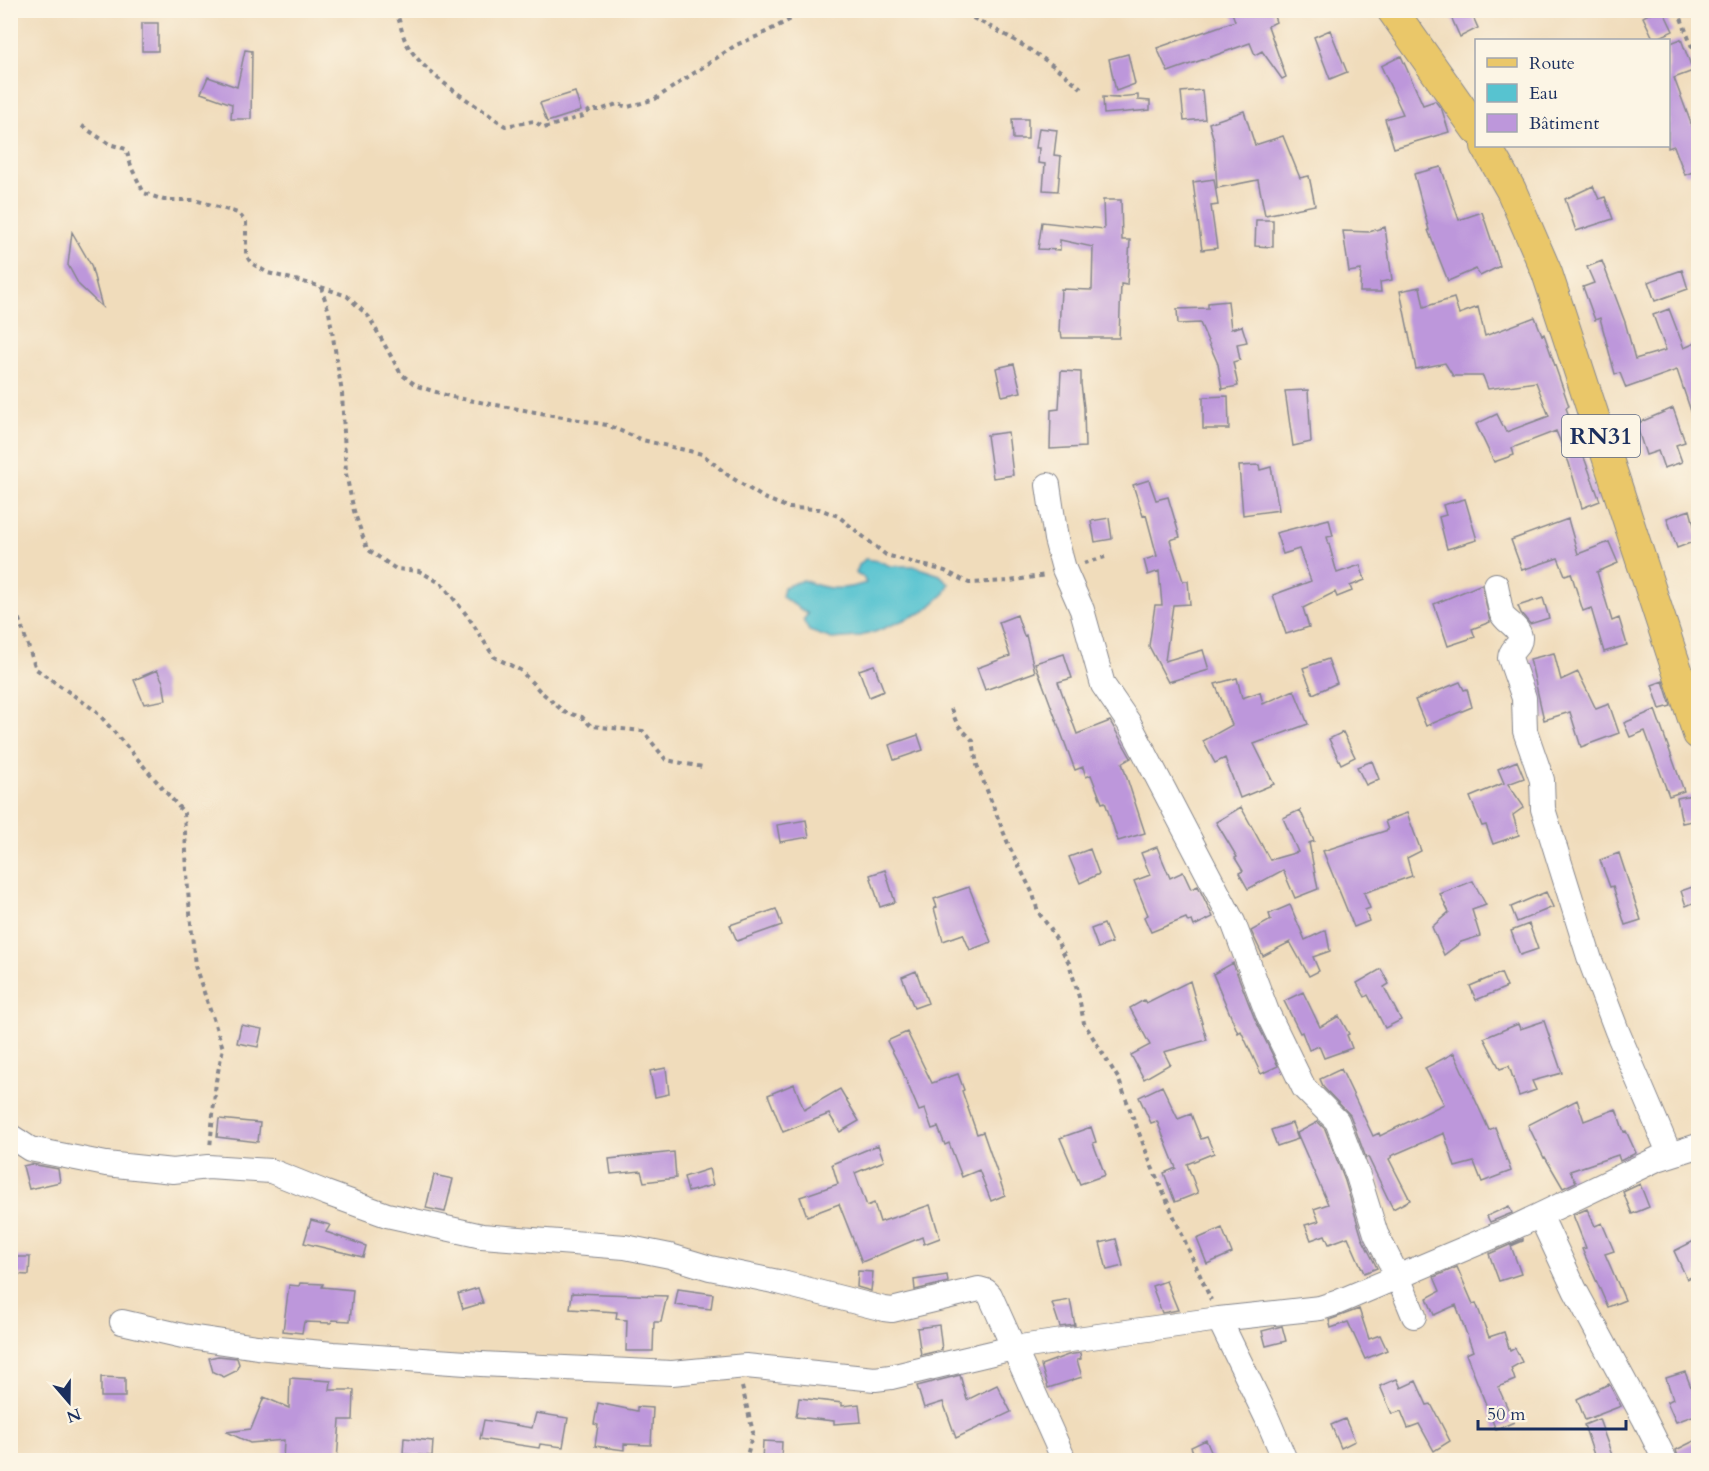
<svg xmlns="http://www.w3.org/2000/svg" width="1709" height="1471" font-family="Cardo,serif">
<rect width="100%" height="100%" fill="#fcf5e5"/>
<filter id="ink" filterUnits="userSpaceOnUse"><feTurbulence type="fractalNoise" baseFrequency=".0167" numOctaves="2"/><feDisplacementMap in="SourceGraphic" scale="12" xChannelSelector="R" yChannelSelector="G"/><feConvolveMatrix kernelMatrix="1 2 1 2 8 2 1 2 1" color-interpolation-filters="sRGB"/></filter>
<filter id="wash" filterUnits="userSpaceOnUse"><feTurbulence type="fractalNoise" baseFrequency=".008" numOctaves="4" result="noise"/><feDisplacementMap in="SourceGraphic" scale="24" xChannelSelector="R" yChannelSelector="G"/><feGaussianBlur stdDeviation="1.35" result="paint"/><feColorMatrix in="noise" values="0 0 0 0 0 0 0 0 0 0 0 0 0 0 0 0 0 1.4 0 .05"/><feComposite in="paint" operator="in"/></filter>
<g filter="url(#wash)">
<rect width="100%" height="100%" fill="#f0dcbb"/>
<path fill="#57c3d0" stroke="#397997" stroke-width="1.5" d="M865 559 879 561 890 566H913L940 575 949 584 945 593 925 611 875 632 857 637 832 639 809 631 803 620 808 614 782 597 784 587 803 580C827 590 841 591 866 583L863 577 856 573 859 565Z"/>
<g id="blocks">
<path fill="#bd97db" d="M1231 10H1272L1276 22 1268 26 1286 77 1282 79 1262 51 1255 55 1250 43 1168 72 1157 48 1235 21Z
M1448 10H1470L1478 28 1460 37Z
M1656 10H1663L1673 31 1654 40 1643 17Z
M142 23H158V51H142Z
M1330 30 1347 72 1330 79 1314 37Z
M1681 39 1693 71 1674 78 1692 126 1698 124V170L1685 175 1674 146 1668 148V44Z
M245 50 252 51 251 119H231L232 104 201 93 208 77 237 87Z
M1128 54 1135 84 1116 91 1109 59Z
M1401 56 1423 105 1435 101 1442 110 1449 132 1394 148 1385 119 1403 114 1381 66Z
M1202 90 1205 119 1184 121 1181 92Z
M575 92 581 111 547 122 540 103Z
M1138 95V100L1150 101V110L1104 114 1103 97 1118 98 1117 97Z
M1244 111 1255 145 1283 136 1300 178 1309 176 1315 205 1265 215 1258 180 1217 188 1214 141 1209 123Z
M1012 119H1028V139H1013Z
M1039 128 1057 130 1054 155 1061 156 1058 191 1043 190 1045 164 1038 163 1039 148H1036Z
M1441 167 1459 220 1482 212 1500 266 1480 276 1476 269 1448 281 1428 230H1429L1414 174Z
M1214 179 1218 205 1211 206 1217 248 1202 250 1193 182Z
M1593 186 1599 199 1605 197 1613 219 1576 231 1565 199Z
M1103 200H1121L1122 240H1130L1127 285 1121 284 1119 338H1062L1061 332H1059L1061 289 1092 290 1093 247 1060 240V250L1038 249 1042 222 1104 229Z
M1256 220H1273V247L1255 246Z
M1385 227 1392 280 1380 282 1381 292H1360L1361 270 1349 272 1343 231 1369 232Z
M72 232 91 265 102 307 79 285 68 265Z
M1602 261 1625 322 1635 359 1666 350 1653 315 1669 309 1684 348 1698 342V425L1696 426 1677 370 1626 388 1620 373 1615 374 1600 318 1595 320 1583 287 1594 283 1587 267Z
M1682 270 1688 289 1655 301 1648 282Z
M1420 287 1424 307 1454 298 1459 314 1478 307 1485 336 1535 317 1542 335 1544 334 1569 406 1566 408 1600 501 1582 508 1569 463 1556 431 1512 448 1514 455 1494 462 1476 424 1497 414 1506 432 1549 416 1536 382 1488 389 1483 376H1453L1445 363 1416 369 1400 291Z
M1228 301 1231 329 1242 326 1247 342 1237 344 1240 360 1233 362 1238 386 1222 389 1218 364 1200 323 1178 324 1177 309 1208 308V303Z
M1014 364 1021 392 1002 396 996 368Z
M1061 371 1081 372V384L1084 408 1085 447 1050 449 1051 410 1059 409Z
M1308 390 1311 442 1293 446 1285 391Z
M1228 396 1229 429H1203V397Z
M1673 408 1685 442 1676 445 1682 462 1664 468 1658 451 1646 455 1636 424Z
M1008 432 1013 475 993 478 987 435Z
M1259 465 1260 470 1271 467 1279 510 1243 515 1239 466Z
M1149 480 1156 500 1168 497 1180 537 1170 540 1183 581H1188L1190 604 1173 605 1165 661 1203 650 1209 670 1168 682 1149 646 1155 605H1162L1159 571 1148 575 1144 560 1157 556 1146 515 1143 516 1133 485Z
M1465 499 1477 540 1447 549 1439 517 1446 515 1443 505Z
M1690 510 1698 540 1677 548 1667 518Z
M1109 518 1112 539 1095 542 1091 521Z
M1329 519 1333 536 1327 537 1337 573 1360 565 1365 580 1350 586 1352 591 1337 597 1335 592 1303 608 1309 627 1286 634 1273 595 1311 581 1299 549 1283 554 1276 533Z
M1568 519 1578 554 1609 542 1618 563 1597 572 1612 621 1619 618 1627 645 1604 652 1591 608 1583 611 1571 573 1565 575 1558 558 1522 570 1511 540Z
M1482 584 1490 622 1472 629 1475 637 1448 646 1434 604Z
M1543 598 1549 618 1530 624 1521 613 1518 606Z
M1017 615 1024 636 1026 635 1035 672 985 690 977 668 1010 656 999 622Z
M1554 653 1561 680 1578 672 1596 709 1609 704 1619 733 1581 747 1570 712 1544 720 1530 659Z
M1064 654 1072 678 1058 682 1077 734 1110 721 1131 758 1122 763 1145 833 1118 841 1105 802 1102 803 1091 775 1086 777 1083 767 1075 770 1035 663Z
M1328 659 1337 683 1313 694 1303 668Z
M874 665 884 691 869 697 859 670Z
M157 670 163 682 166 700 144 704 134 680Z
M1237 678 1242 698 1260 692 1263 704 1294 690 1308 724 1254 744 1274 784 1240 798 1225 758 1215 763 1203 741 1232 725 1215 684Z
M1663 681 1671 706 1660 709 1652 685Z
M1460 682 1464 690 1467 689 1472 707 1426 726 1415 700Z
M1655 710 1684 791 1669 796 1645 731 1630 737 1624 723Z
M1343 732 1355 757 1341 764 1329 739Z
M918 735 923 750 894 760 889 745Z
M1372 761 1379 779 1366 785 1357 767Z
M1517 761 1524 778 1508 784 1524 807 1513 815 1519 835 1493 844 1486 825 1482 826 1470 797 1504 783 1498 769Z
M1692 795 1697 820 1682 823 1677 798Z
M1241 807 1270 860 1298 852 1283 818 1300 810 1314 841 1309 843 1318 889 1295 898 1283 870 1248 889 1239 873 1243 871 1235 858 1237 857 1216 822Z
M1407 813 1421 851 1407 858 1412 876 1364 893 1370 908 1365 910 1369 921 1354 927 1323 851 1388 830 1385 821Z
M806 820 809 837 780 842 777 825Z
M1157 847 1170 878 1183 872 1191 889 1198 886 1213 917 1194 926 1192 921 1188 922 1186 918 1151 932 1144 917 1148 915 1134 881 1150 875 1141 853Z
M1090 849 1099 874 1080 883 1069 857Z
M1619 853 1641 920 1625 925 1613 886 1610 887 1600 860Z
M885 870 895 902 880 907 870 875Z
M1473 881 1486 905 1472 910 1480 936 1461 942 1444 955 1432 927 1449 912 1440 894Z
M1698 885V901L1686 906 1681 891Z
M969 887 991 942 970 950 963 934 943 941 934 908 937 907 934 899Z
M1546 892 1553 907 1517 922 1511 907Z
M1290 905 1305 940 1326 930 1330 951 1313 957 1319 971 1309 976 1290 942 1263 956 1251 931 1271 920 1269 914Z
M776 909 782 925 737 941 730 925Z
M1104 924 1112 943 1098 948 1091 929Z
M1529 924 1538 949 1520 955 1511 931Z
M1233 963 1254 1017 1278 1066 1261 1074 1241 1031 1238 1033 1213 974Z
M1381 969 1389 984 1384 987 1401 1020 1385 1028 1368 995 1365 997 1357 983Z
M916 971 928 1003 914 1008 902 977Z
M1501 973 1507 987 1476 1000 1470 986Z
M1190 981 1207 1040 1164 1052 1170 1064 1144 1079 1131 1055 1150 1045 1130 1008 1144 1000 1146 1003Z
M1303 992 1320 1027 1339 1016 1349 1034 1347 1035 1352 1048 1324 1058 1319 1046 1309 1050 1302 1032 1300 1033 1284 1001Z
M1544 1021 1562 1073 1532 1081 1536 1090 1519 1096 1509 1066 1500 1069 1484 1038 1518 1024 1520 1029Z
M241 1025 262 1029 258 1047 237 1043Z
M907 1032 932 1083 958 1074 964 1090 962 1091 977 1134 983 1132 1005 1195 991 1201 979 1170 962 1177 949 1143 945 1145 938 1127 932 1129 925 1109 919 1111 901 1068 887 1041Z
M1454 1053 1489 1130 1495 1127 1511 1171 1482 1182 1474 1162 1455 1167 1444 1133 1391 1156 1392 1157 1389 1159 1410 1200 1393 1209 1368 1157 1366 1158 1350 1115 1324 1088 1320 1079 1341 1069 1373 1136 1379 1133 1380 1136 1444 1104 1425 1068Z
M666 1068 669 1094 655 1097 650 1071Z
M794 1084 804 1110 840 1089 859 1121 840 1132 829 1114 783 1132 768 1095Z
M1162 1086 1178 1119 1191 1114 1201 1139 1207 1137 1214 1153 1187 1164 1198 1193 1175 1202 1164 1173 1176 1168 1157 1121 1151 1123 1139 1097Z
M1577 1100 1584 1121 1616 1109 1624 1132 1626 1131 1636 1153 1620 1161 1618 1155 1570 1171 1576 1182 1563 1188 1545 1157 1544 1158 1528 1125Z
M219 1119 260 1123 258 1142 217 1137Z
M1318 1122 1325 1129 1345 1181 1362 1238 1377 1268 1364 1273 1348 1237 1329 1244 1325 1235 1311 1240 1305 1225 1319 1221 1314 1209 1328 1204 1297 1133Z
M1292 1123 1298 1139 1277 1146 1271 1130Z
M1091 1127 1096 1142 1093 1143 1105 1175 1080 1184 1060 1138Z
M878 1145 884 1161 855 1173 867 1206 874 1203 880 1222 930 1205 940 1238 924 1244 922 1237 862 1262 839 1204 807 1216 800 1197 838 1184 832 1164Z
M674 1152 676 1178 644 1182 641 1171 611 1174 609 1159Z
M31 1164 58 1169 60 1182 29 1189 23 1166Z
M709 1169 713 1185 688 1192 684 1177Z
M434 1175 453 1179 445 1212 426 1208Z
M1640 1184 1649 1207 1632 1214 1623 1192Z
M1509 1206 1512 1213 1490 1222 1487 1216Z
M1587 1209 1595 1226 1602 1223 1614 1251 1605 1254 1625 1300 1608 1307 1582 1249 1586 1248 1573 1215Z
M311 1220 330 1225 326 1232 366 1246 363 1257 304 1243Z
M1222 1228 1232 1253 1207 1264 1197 1239Z
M1116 1239 1123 1266 1107 1270 1100 1243Z
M1523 1239V1241L1511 1246 1521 1274 1499 1281 1489 1254Z
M1698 1239V1274L1687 1279 1674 1251Z
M10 1257H30L29 1275 10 1274Z
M1457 1267 1473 1304 1476 1303 1489 1337 1504 1332 1510 1351 1515 1348 1522 1362 1511 1368 1515 1380 1498 1387 1514 1422 1496 1430 1466 1354 1473 1351 1456 1305 1434 1315 1427 1298 1440 1291 1434 1277Z
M858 1271 873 1272 871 1291 857 1287Z
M947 1275 948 1282 915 1290 914 1280Z
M1166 1281 1178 1310 1162 1313 1152 1286Z
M300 1283 323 1284 322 1287 353 1290 350 1321 332 1320 331 1323 304 1322 302 1333 283 1331 289 1285 299 1286Z
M478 1288 483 1303 463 1309 458 1294Z
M678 1289 713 1294 711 1309 675 1305Z
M572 1293 667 1296 661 1322H654L653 1351H626L627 1320 616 1319 617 1312 570 1309Z
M1070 1300 1075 1325 1060 1327 1052 1303Z
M1359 1309 1369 1339 1380 1335 1387 1350 1365 1359 1348 1322 1331 1328 1329 1320Z
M939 1325 942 1350 921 1355 917 1328Z
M1282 1326 1286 1341 1266 1346 1262 1331Z
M1080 1353 1081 1359 1077 1360 1082 1377 1048 1388 1041 1365 1068 1355Z
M218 1356 237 1358 239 1364 236 1371 224 1377 213 1372 209 1358Z
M1685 1372 1693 1392 1698 1389V1414L1676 1422 1667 1402 1673 1399 1666 1378Z
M960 1375 967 1400 997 1385 1011 1412 956 1438 943 1402 924 1408 917 1386Z
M101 1377 125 1378V1397H101Z
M290 1378 331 1381 330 1390H354L353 1420H340L337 1461H283L284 1440 250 1443 227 1432 251 1429 264 1397 289 1408Z
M1397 1379 1401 1388 1416 1381 1427 1405 1431 1404 1450 1441 1434 1451 1419 1424 1408 1428 1401 1411 1392 1414 1380 1386Z
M1609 1384 1621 1406 1585 1420 1577 1399Z
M799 1398 842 1403V1406L859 1404 861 1422 834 1424V1421L796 1417Z
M598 1403 637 1411V1407L653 1408 651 1445 624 1444V1450L595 1446 598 1425 594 1424Z
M536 1413 568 1418 563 1447 540 1444 539 1448 480 1439 484 1420 532 1428Z
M1345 1419 1355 1441 1341 1448 1331 1425Z
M1599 1419 1614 1461H1596L1584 1425Z
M404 1438 433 1441 432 1456 403 1454Z
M1698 1439V1461H1679L1676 1450Z
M1206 1440 1215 1461H1197L1191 1447Z
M763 1441 782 1442 781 1461H762Z"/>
</g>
</g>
<g filter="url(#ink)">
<use href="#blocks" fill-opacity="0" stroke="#86868c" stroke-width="1.5"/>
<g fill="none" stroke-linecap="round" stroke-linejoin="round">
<g stroke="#86868c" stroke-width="26">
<path id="minor" d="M1048 485 1056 539 1064 569 1082 610 1103 685 1129 723 1233 922 1267 1012 1304 1088 1337 1121 1358 1176 1376 1234 1398 1277 1414 1316
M1496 585C1498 594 1499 605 1502 614 1506 623 1518 625 1520 637 1521 646 1510 649 1510 658L1524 698 1525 731 1542 780 1543 809 1590 960 1617 1031 1670 1155
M10 1136 30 1149 106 1164 173 1171 208 1167 271 1171 326 1193 387 1215 482 1236 625 1247 670 1256 710 1268 778 1282 884 1309 892 1310 979 1289 986 1291 990 1295 1064 1460
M1540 1215 1575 1290 1644 1418 1665 1460
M1219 1319 1267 1418 1285 1460
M122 1322 183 1336 257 1347 333 1354 481 1364 672 1373 746 1366 875 1379 891 1377 1013 1348 1219 1319 1320 1308 1336 1303 1511 1229 1657 1159 1698 1146"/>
</g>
<g stroke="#86868c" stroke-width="32">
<path id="major" d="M1392 10 1476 129
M1486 146 1511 190 1547 273 1698 734"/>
</g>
<path stroke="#86868c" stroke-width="4" stroke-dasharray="4.5 4.5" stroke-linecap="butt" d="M395 10C401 21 401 35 408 46 429 79 474 103 505 126L534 121 544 128 583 116 590 110H600L617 104 628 107 655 99 736 45 758 36 809 10
M972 10 971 17C1010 36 1048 59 1081 88
M1678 10 1698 63
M82 126 109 144 126 149 132 169 144 193 164 200H195L238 213 246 222V255L251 263 268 273 315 285 347 296 369 317 401 374 417 386 452 397 607 425 642 440 702 454 729 476 764 498 789 508 819 509 838 516 886 555 945 571 969 583 1010 581 1045 575
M321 287 329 312 342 393 346 474 354 511 367 549 396 569 419 571 442 584 469 618 494 657 520 670 539 690 564 712 582 717 591 726 643 731 666 760 703 767
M1084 563 1105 557
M10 593 36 669 96 711 184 813 188 891 195 966 223 1048 216 1081 210 1148
M951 709 957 724 973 741 977 765 1009 846 1033 894 1038 912 1050 928 1069 963 1079 997 1084 1023 1118 1078 1152 1167 1211 1300
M742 1387 753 1432 746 1460"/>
<use href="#minor" stroke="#fff" stroke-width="24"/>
<use href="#major" stroke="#eac769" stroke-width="30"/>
</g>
</g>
<g text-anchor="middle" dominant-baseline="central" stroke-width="6" stroke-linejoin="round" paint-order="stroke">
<rect fill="#fcf5e5" stroke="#5e6a86" stroke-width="1.5" x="1562" y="415" width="78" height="42" rx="4.5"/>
<g font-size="24" font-weight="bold" fill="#1b2f5e">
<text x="1601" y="436">RN31</text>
</g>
</g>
<rect width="1709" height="1471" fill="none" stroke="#fcf5e5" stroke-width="36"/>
<rect x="1475" y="39" width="195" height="108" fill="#fcf5e5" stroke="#a2a6af" stroke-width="1.5"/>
<rect x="1487" y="58" width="30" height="9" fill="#eac769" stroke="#a2a6af" stroke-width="1.5"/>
<text x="1529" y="69" font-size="18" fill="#1b2f5e">Route</text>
<rect x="1487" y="84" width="30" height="18" fill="#57c3d0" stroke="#a2a6af" stroke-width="1.5"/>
<text x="1529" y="99" font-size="18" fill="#1b2f5e">Eau</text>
<rect x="1487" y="114" width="30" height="18" fill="#bd97db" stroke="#a2a6af" stroke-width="1.5"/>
<text x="1529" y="129" font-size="18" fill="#1b2f5e">Bâtiment</text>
<g transform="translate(69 1402) rotate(160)" stroke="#fcf5e5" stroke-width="4.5" paint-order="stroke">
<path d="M0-4.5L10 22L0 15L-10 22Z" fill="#1b2f5e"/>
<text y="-9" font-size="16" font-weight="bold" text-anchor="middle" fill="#1b2f5e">N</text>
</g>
<path d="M1478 1420v9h148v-9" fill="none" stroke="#1b2f5e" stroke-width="3"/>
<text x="1487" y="1420" font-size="18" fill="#1b2f5e" stroke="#fcf5e5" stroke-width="4.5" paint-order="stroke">50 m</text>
</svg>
